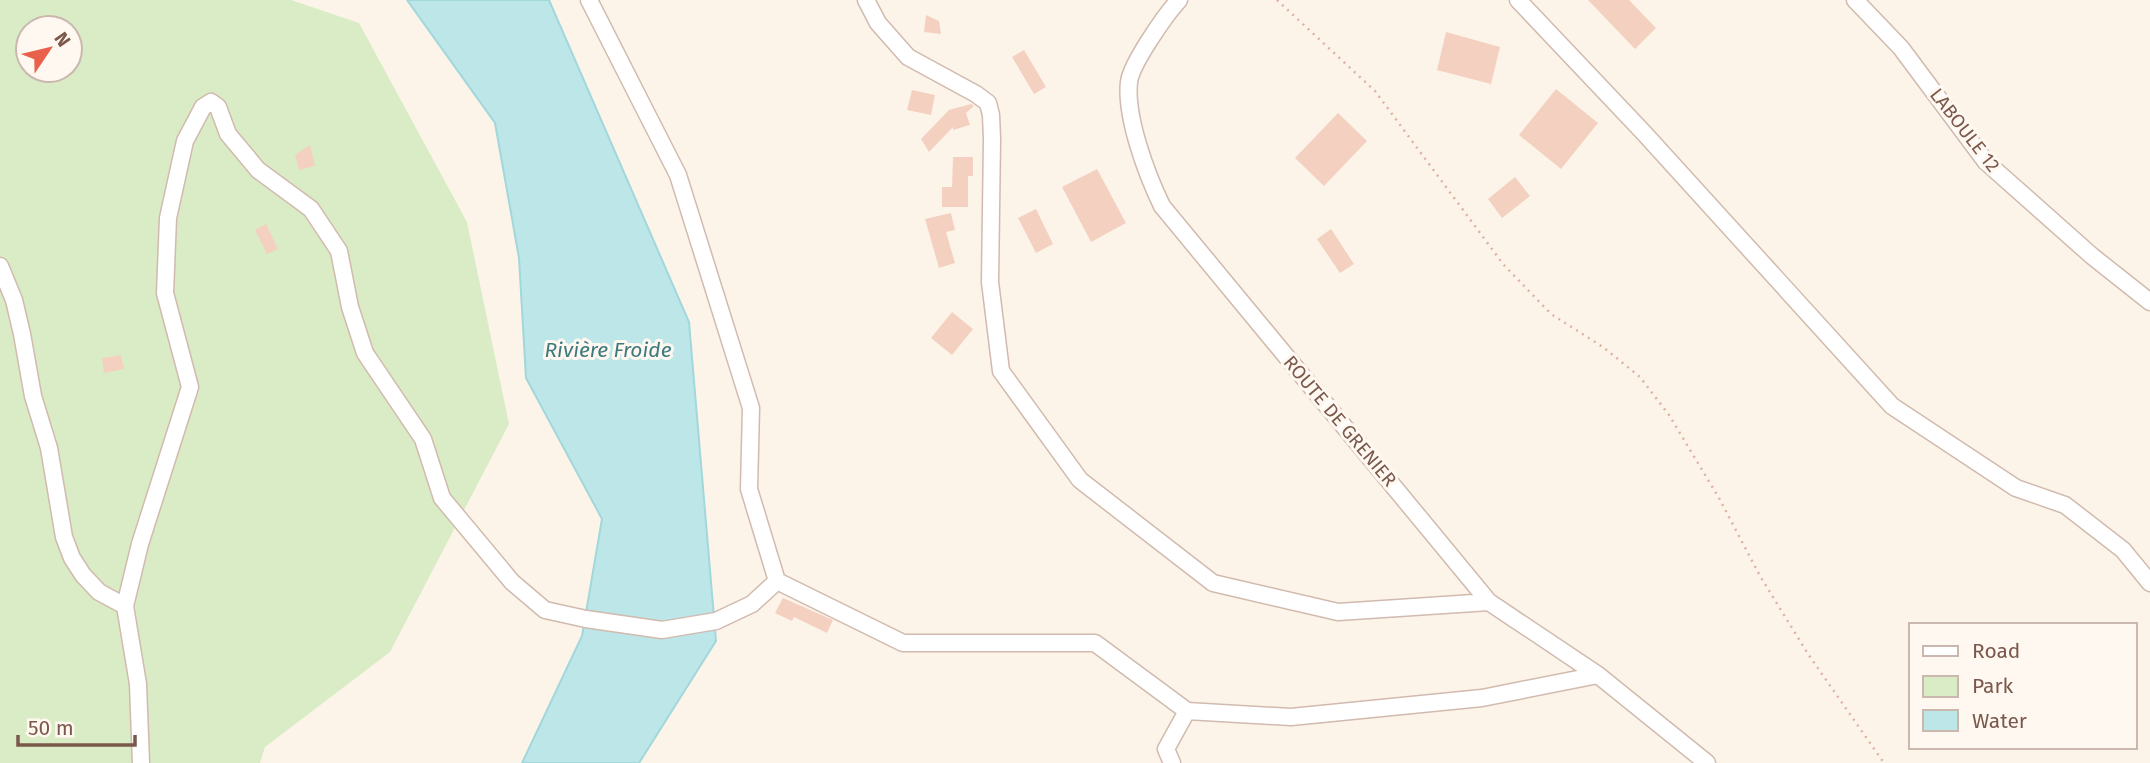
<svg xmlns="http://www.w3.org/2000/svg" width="2150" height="763" font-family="'Fira Sans',sans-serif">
<rect width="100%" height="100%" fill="#fdf4e9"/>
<path fill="#d9ecc6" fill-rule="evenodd" d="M0 0H291L359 23 467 222 509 424 390 652 265 747 260 763H0ZM28 28H70V70H28Z"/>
<path fill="#bce6e8" stroke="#a2d7db" stroke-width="2" d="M407 0H549L689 322 716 641 639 763H522L582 636 602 519 526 378 519 258 495 123Z"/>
<path fill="#f4d0c0" d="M1588 0H1629L1656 28 1635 49Z
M926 15 939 21 941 34 924 32Z
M1446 32 1500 47 1491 84 1437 70Z
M1024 50 1046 87 1034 94 1012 57Z
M1556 89 1598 123 1561 169 1519 135Z
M912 90 935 95 931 115 907 110Z
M971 104 974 106 966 113 970 125 953 130V127L929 152 921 139 949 110Z
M1338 113 1367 141 1324 186 1295 158Z
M310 145 315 166 299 170 295 155Z
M953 157H973V176H968V207H942V187H952Z
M1097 169 1126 223 1091 242 1062 187Z
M1515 177 1530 196 1502 218 1488 199Z
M1036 209 1053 244 1036 253 1018 218Z
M951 213 955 230 946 232 955 263 939 268 925 219Z
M266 224 278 249 267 254 255 230Z
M1331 229 1354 264 1340 273 1317 239Z
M952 312 973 329 952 355 931 338Z
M121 355 124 369 104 373 102 358Z
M783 598 833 620 827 633 794 617 792 621 775 613Z"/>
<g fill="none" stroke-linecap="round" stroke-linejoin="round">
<g stroke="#d1baae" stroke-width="19">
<path id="street" d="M589 0 678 175 751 408 749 489 777 581
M866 0 878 23 908 57 976 94 988 103 991 115 992 139 990 282 1001 371 1080 480 1213 583 1338 612 1489 602
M1179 0C1166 14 1131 64 1129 82 1125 117 1147 175 1162 206L1489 602 1598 675 1707 763
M1518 0 1644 133 1892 406 2016 488 2065 505 2123 550 2150 583
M1855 0 1901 48 1986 162 2092 256 2150 302
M0 266 14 300 22 334 33 396 49 448 64 537 72 558 83 575 99 592 125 606
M141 763 138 684 125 606 140 544 190 387 165 293 168 218 185 141 203 107 211 102 218 107 228 134 258 170 311 209 339 251 350 307 365 353 423 439 442 498 512 582 545 610 586 619 662 630 716 621 752 604 777 581 903 643H1095L1187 711 1291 717 1482 698 1598 675
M1172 763 1166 749 1187 711"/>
</g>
<path stroke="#dab3a2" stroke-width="2.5" stroke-dasharray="2 5" stroke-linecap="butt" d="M1277 0 1375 91 1503 264 1551 314 1603 347 1640 377 1669 415 1719 498 1760 576 1808 654 1884 763"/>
<use href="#street" stroke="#fff" stroke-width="16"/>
</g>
<g text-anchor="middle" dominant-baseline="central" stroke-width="6" stroke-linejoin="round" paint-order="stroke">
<g font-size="19" fill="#7a584b" stroke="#fff8f1">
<text transform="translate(1965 130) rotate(52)">LABOULE 12</text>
<text transform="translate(1340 421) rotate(50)">ROUTE DE GRENIER</text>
</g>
<g font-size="21" font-style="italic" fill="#3d7a7e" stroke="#fff8f1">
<text x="608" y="350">Rivière Froide</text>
</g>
</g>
<rect x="1909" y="623" width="228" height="126" fill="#fff8f1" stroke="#cab8af" stroke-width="2"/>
<rect x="1923" y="646" width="35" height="10" fill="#ffffff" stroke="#cab8af" stroke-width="2"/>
<text x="1972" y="658" font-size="21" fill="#7a584b">Road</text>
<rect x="1923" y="676" width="35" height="21" fill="#d9ecc6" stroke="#cab8af" stroke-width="2"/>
<text x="1972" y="693" font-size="21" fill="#7a584b">Park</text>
<rect x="1923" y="710" width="35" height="21" fill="#bce6e8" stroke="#cab8af" stroke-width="2"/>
<text x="1972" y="728" font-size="21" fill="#7a584b">Water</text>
<g transform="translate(49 49) rotate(55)"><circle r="33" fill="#fff8f1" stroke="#cab8af" stroke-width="2"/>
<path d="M0-5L12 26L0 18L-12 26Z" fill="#ea614b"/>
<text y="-10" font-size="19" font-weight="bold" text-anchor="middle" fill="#7a584b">N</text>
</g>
<path d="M18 735v10h117v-10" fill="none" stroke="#7a584b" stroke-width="3.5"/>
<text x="28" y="735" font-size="21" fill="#7a584b" stroke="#fff8f1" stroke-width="5" paint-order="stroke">50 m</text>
</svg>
